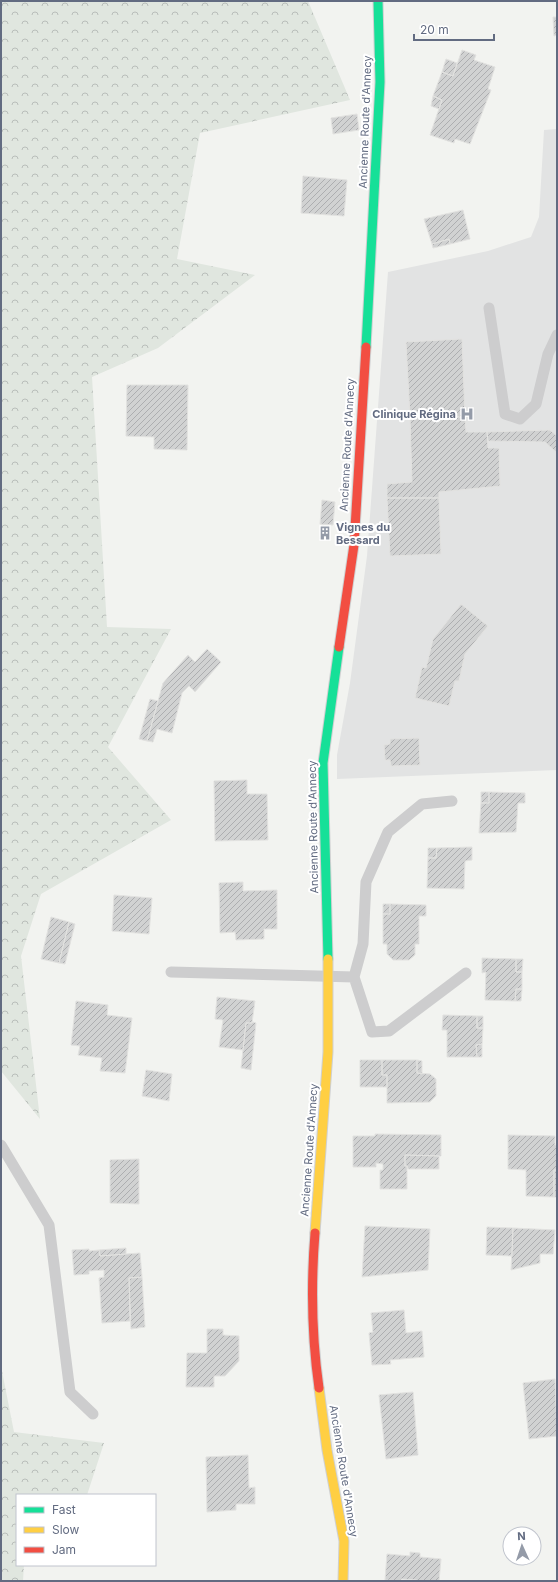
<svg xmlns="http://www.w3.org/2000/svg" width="558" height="1582" font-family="Inter,sans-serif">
<defs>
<pattern id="forest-crowns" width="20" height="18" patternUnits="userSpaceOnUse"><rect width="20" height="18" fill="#e0e6df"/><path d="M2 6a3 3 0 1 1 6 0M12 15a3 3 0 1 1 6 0" fill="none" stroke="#b9beba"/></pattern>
<pattern id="building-hatch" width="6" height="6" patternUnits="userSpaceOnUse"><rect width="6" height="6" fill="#d1d2d2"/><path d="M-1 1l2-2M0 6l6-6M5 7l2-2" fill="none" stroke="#adaeb0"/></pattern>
</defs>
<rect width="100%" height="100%" fill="#f2f3f0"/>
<path fill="#e2e3e3" d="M557 129V770L337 779V755L350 683 367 556 388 272 488 251 531 237 539 217 544 130Z"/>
<path fill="url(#forest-crowns)" d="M1 1H308L350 100 200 133 177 259 255 275 158 348 92 377 107 627 171 629 108 747 171 820 41 894 21 956 40 1119 1 1071Z
M1 1366 14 1432 104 1443 87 1495H17V1565H24L23 1581H1Z"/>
<path fill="url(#building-hatch)" stroke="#e2e2e0" d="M553 17H557V35L554 36Z
M462 50 476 55 474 60 495 67 488 89 491 90 470 144 455 139 454 143 430 135 442 100 433 96 442 72 453 76Z
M446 59 457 63 453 76 442 72Z
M433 96 442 100 439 109 431 106Z
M357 114 359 130 333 134 331 118Z
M303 176 347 180 344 216 301 213Z
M463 210 470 239 450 244 449 239 432 244 424 219Z
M449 239 450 244 433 248 432 244Z
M462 339 465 417H410L406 342Z
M127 385H188L187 450 154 449V437L126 436Z
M410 417H465L466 432H487L488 448H499L500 486 439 492V498H387V484L412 482Z
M550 430 557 436V453L545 442 488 441 487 432Z
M387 498H439L441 554 390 556Z
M322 500 335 502 333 525 320 524Z
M322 525 330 526 329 540 320 539Z
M461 604 488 626 465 654 459 681H455L449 706 415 698 422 667 426 668 433 639Z
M207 649 221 662 195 692 189 686 182 693 172 733 157 729 153 742 147 741 163 683 188 655 195 662Z
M150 699 158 701 147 741 139 739Z
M419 738 420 765 391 766 390 760H385L384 745 390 744V739Z
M247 780V794H267L268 840 215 841 214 781Z
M481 792H489V803H481Z
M489 792 525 793V803H518L516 832 479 833 481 803H489Z
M472 847V860L465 861 464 889 427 888 428 858H436L437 848Z
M428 848H437L436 858H428Z
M243 882V891L277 890V929H264V939L236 940 235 932 220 933 219 883Z
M114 895 152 898 149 934 112 931Z
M383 904H390V914H383Z
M390 904 426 905V916H419V944H415V955L409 960H393L387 954V944H383V914H390Z
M51 917 69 922 59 963 41 959Z
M69 922 75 924 65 964 59 963Z
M482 958 516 959V972H522V989H516L515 1001 485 1000 486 972 482 973Z
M516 959H523L522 972H516Z
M516 989H522L521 1001H515Z
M217 997 255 1001 252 1023H246L243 1050 219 1047 223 1020 215 1019Z
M76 1001 108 1005 107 1015 132 1018 125 1073 100 1071 102 1058 78 1055 80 1046 71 1045Z
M443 1015 477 1016V1028H483L482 1044 476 1045 477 1057H447V1030H442Z
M477 1016H483V1028H477Z
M253 1022 256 1023 251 1070 241 1068 246 1023H252Z
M482 1044V1057H477L476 1045Z
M360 1060H382V1075H387V1087H360Z
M382 1060H417V1073L430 1074 436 1079V1096L430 1102 387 1103V1075H382Z
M417 1060 422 1061V1074L417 1073Z
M146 1070 172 1074 169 1101 142 1096Z
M375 1134 441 1135V1156L405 1155V1166H407V1189H380V1170H383V1164L376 1163V1167H353V1136H375Z
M508 1135 555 1136V1145H557V1170H554V1197L526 1196V1170L508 1169Z
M405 1155 439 1156V1169H408L407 1166H405Z
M139 1159V1204L110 1203V1160Z
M554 1170H557V1197H554Z
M365 1226 430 1229 428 1270 362 1277Z
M487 1227 513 1228 512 1256 486 1255Z
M513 1228 555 1230 553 1254H540V1263L511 1270Z
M126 1248V1254L100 1256 99 1250Z
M89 1249V1251L99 1250 100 1256 140 1253 142 1277 129 1278 130 1321 102 1323 99 1278 104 1277V1270L89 1271V1274L74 1275 72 1250Z
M142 1277 145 1327 131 1329 129 1278Z
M404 1310 406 1333 422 1331 424 1357 390 1360 391 1364 372 1365 369 1333 373 1332 371 1313Z
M207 1329H223V1335L239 1336V1361L225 1376H214V1387H186L187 1353H207Z
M555 1379 557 1436 529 1439 523 1383Z
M413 1392 418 1455 386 1459 379 1395Z
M248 1455 249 1488 255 1487V1504H236V1510L207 1512 206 1457Z
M410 1552 420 1553V1557L441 1559 439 1581H417V1580L401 1579V1581L385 1580 387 1554 410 1556Z"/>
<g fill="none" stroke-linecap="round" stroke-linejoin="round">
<g stroke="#cfd0d1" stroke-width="11">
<path id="fast" d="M366 347 380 82 378 1
M328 959 323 763 339 647"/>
</g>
<g stroke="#cfd0d1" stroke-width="11">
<path id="slow" d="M315 1233 328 1052V959
M319 1388 327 1450 344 1541 343 1581"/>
</g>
<g stroke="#cfd0d1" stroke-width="11">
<path id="jam" d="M339 647 354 545 366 347
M315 1233C311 1283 312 1339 319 1388"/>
</g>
<path stroke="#cdcdce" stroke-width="11" d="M489 308 505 414 520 419 536 404 548 354 557 335
M171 972 354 977 363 944 366 882 388 832 422 804 452 801
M354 977 372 1032 389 1031 466 973
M1 1145 49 1225 70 1392 93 1414"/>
<use href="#fast" stroke="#16e098" stroke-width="9"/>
<use href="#slow" stroke="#ffcf43" stroke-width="9"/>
<use href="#jam" stroke="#f24e42" stroke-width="9"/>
</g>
<defs>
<g id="hospital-bare" transform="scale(1.08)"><path d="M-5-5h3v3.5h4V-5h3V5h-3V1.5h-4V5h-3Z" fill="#949ba8" stroke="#fff" stroke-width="2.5" paint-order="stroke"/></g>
<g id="building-bare" transform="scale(1.08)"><path d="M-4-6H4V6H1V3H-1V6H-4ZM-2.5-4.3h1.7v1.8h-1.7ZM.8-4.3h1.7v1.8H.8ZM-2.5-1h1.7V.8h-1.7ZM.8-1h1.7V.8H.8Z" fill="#949ba8" stroke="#fff" stroke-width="2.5" paint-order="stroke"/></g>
</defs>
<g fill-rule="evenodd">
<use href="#hospital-bare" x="467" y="414"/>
<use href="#building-bare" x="325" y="533"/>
</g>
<g text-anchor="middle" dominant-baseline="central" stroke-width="4" stroke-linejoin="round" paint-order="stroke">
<g font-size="11" fill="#626b81" stroke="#fff">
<text transform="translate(365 122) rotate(-88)">Ancienne Route d'Annecy</text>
<text transform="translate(347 445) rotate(-87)">Ancienne Route d'Annecy</text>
<text transform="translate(313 827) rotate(-91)">Ancienne Route d'Annecy</text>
<text transform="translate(309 1150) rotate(-86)">Ancienne Route d'Annecy</text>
<text transform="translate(344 1471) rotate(81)">Ancienne Route d'Annecy</text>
</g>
<g font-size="11" font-weight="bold" fill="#626b81" stroke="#fff" text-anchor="end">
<text x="456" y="414">Clinique Régina</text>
<text x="336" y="527" text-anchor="start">Vignes du<tspan x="336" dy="13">Bessard</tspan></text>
</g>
</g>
<rect width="558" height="1582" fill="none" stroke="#626b81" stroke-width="4"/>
<rect x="16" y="1494" width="140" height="72" fill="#ffffff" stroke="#c0c4cd"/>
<rect x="24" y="1507" width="20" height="6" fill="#16e098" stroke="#c0c4cd"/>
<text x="52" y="1514" font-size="12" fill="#626b81">Fast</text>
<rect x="24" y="1527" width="20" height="6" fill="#ffcf43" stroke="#c0c4cd"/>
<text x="52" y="1534" font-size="12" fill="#626b81">Slow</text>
<rect x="24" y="1547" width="20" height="6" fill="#f24e42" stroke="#c0c4cd"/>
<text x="52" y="1554" font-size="12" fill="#626b81">Jam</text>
<g transform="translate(522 1546) rotate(357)"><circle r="19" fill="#ffffff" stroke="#c0c4cd"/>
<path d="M0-3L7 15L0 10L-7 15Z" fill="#949ba8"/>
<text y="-6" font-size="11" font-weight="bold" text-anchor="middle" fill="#626b81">N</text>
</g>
<path d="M414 34v6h80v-6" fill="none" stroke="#626b81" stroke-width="2"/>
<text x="420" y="34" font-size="12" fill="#626b81" stroke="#ffffff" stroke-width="3" paint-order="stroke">20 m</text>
</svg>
